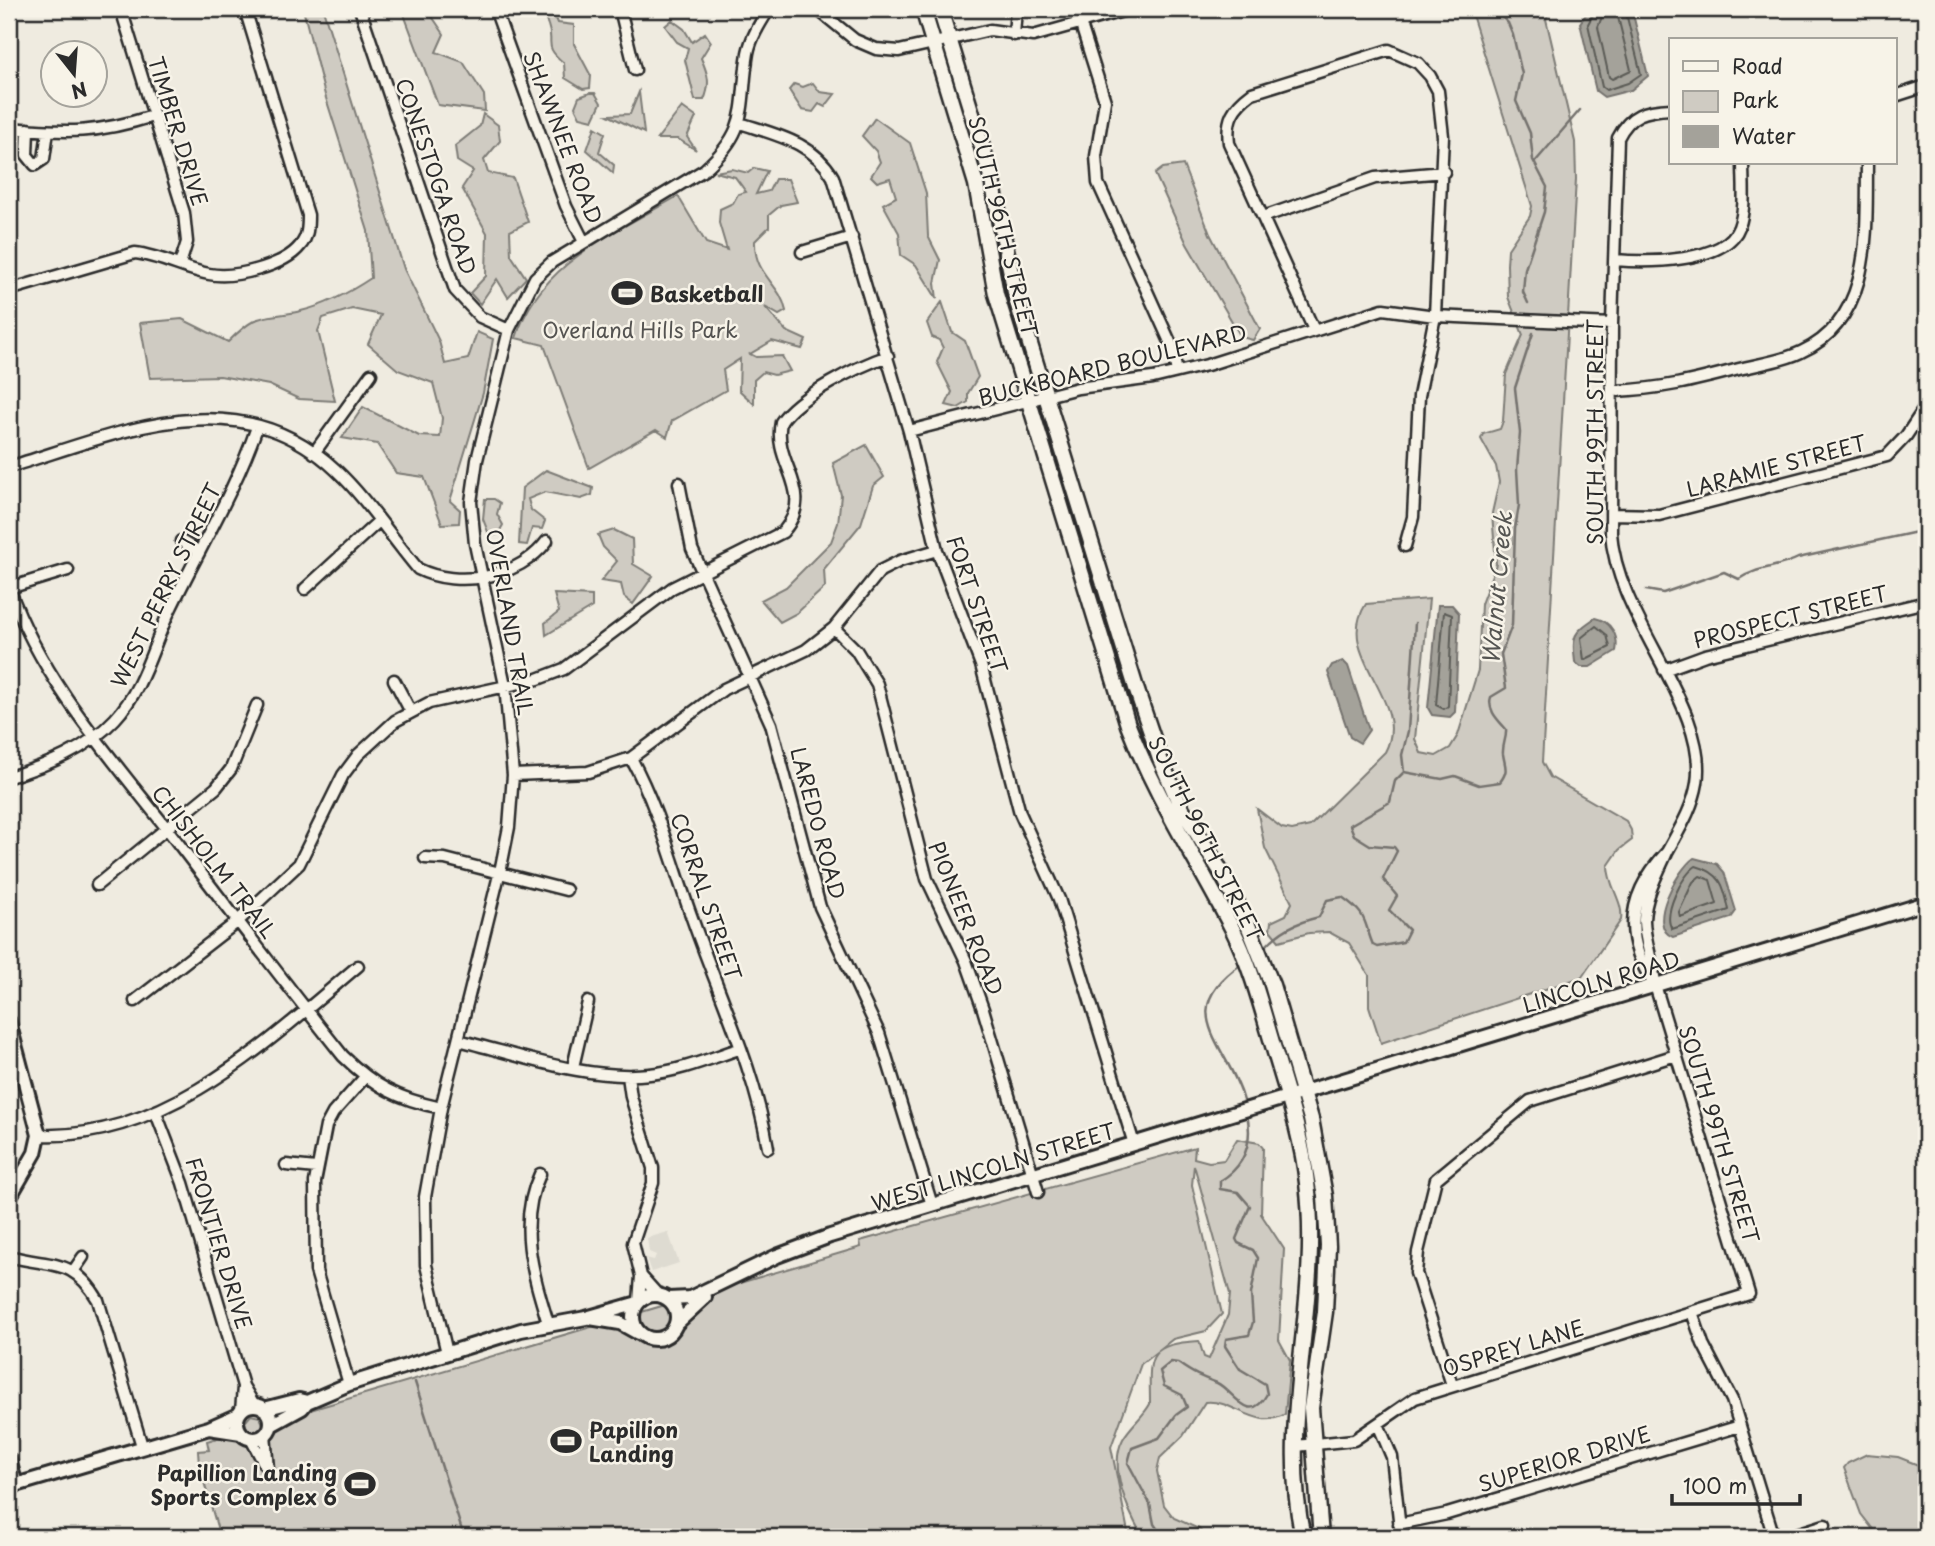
<svg xmlns="http://www.w3.org/2000/svg" width="1935" height="1546" font-family="'Playpen Sans',sans-serif">
<rect width="100%" height="100%" fill="#efebe0"/>
<filter id="ink" filterUnits="userSpaceOnUse"><feTurbulence type="fractalNoise" baseFrequency=".0143" numOctaves="2"/><feDisplacementMap in="SourceGraphic" scale="14" xChannelSelector="R" yChannelSelector="G"/><feConvolveMatrix kernelMatrix="1 2 1 2 8 2 1 2 1" color-interpolation-filters="sRGB"/></filter>
<g filter="url(#ink)">
<path fill="#dedbd1" d="M668 1232 679 1263 651 1272 646 1258 654 1260 656 1255 649 1252 647 1238Z"/>
<path fill="#cfcbc2" stroke="#7d7b76" stroke-width="2" d="M303 9H323L404 269 439 341 445 364 468 359 477 332 493 339 483 393 450 501 460 510 459 523 442 524 424 477 396 473 377 444 342 438 363 407 419 436 440 437 442 418 433 383 398 370 368 344 381 315 352 309 323 318 318 331 335 401 299 399 269 385 220 376 150 378 140 323 182 319 228 342C260 310 261 320 301 311 326 305 350 292 371 278L368 231 325 95Z
M402 9H427L444 34 436 52 463 62 484 95 485 111 438 105Z
M541 9H552L558 23 574 25V44L591 76 590 88 583 89 565 78 564 63C542 45 555 44 548 25 546 19 542 15 541 9Z
M1466 9H1551L1546 19 1575 142 1576 179 1542 762 1550 777 1626 821 1631 830 1632 840 1619 850 1608 866C1608 886 1624 902 1621 920L1582 977 1381 1043 1369 1006V975L1349 943 1329 932 1309 933 1279 941 1270 930 1271 922 1286 915 1292 903 1265 848 1257 809 1282 828 1292 830 1310 826 1385 752C1413 700 1332 656 1366 604L1429 599 1415 739 1421 753 1436 756 1450 748 1458 735 1478 670 1481 604 1496 564 1492 513 1499 482 1496 466 1481 439 1483 434 1500 429 1503 421 1506 374 1523 335 1508 297 1507 265 1508 249 1530 216 1532 206 1473 18Z
M672 20 684 29 692 42 705 33 711 42 701 58C708 74 711 84 704 100H695L685 60 688 48 677 42 665 26Z
M813 83 820 92 835 94 825 107 819 104 813 112 802 110 789 90 794 84 803 87Z
M639 92 644 133 608 115 630 114Z
M590 93H595L601 103 593 120 580 117 575 107 579 97Z
M682 107 696 117 687 137 696 150 678 139H657Z
M483 114 498 125 500 141 484 160 488 173 513 178 528 222 510 231 511 255 526 278 508 297 497 279 480 304 470 293 486 276 487 233 462 188 473 171 457 161 455 146 480 126Z
M875 118 910 143 926 193 928 236 940 260 935 283 937 299 916 265 901 255 899 233 883 204 896 197 890 178 877 182 871 176 880 162 876 151 862 136Z
M595 127 605 133 599 152 614 165 613 173 587 150Z
M1183 165 1210 234 1260 329 1253 340 1241 337 1187 244 1155 174 1163 168Z
M754 168 767 171 756 194 769 191 775 179H788L797 202 781 205 769 215V227L755 241C754 276 780 282 786 311L779 315 765 307 786 331 806 340 802 349 772 341 750 354 756 357 782 356 790 371 774 375 763 372 754 380V404L739 390 740 359 723 370 726 390 672 421 667 437 656 430 589 468 544 345 516 338C539 262 616 233 678 196L706 243 727 250 719 223 720 209 733 203 738 194 746 192 735 177 715 172 732 169 748 173Z
M942 302 952 332 965 341 978 377 968 393V402L958 408 946 405 952 392 937 362 943 348 939 340 932 337 927 323Z
M866 445 884 477 873 486 861 524 824 569 825 587 797 613 780 622 761 600 786 587 831 542 838 523 841 495 833 463Z
M546 470 593 488 592 495 581 499 545 492 528 499 531 510 545 521 542 529 532 528 527 545 519 544 522 488Z
M485 499H494L500 503 497 514 503 525 498 534 490 537 483 519Z
M614 530 632 539 633 564 653 576 633 604 624 597 621 584 601 581 617 561 603 547 598 535Z
M554 594 592 596V607L546 635 545 623 559 612Z
M1237 1139 1259 1143 1263 1148 1261 1214 1284 1249 1279 1340 1290 1360 1285 1414C1257 1432 1232 1398 1205 1402L1183 1436 1160 1458 1157 1471 1164 1505 1174 1518 1199 1529 1206 1537H1143C1128 1512 1108 1467 1123 1439 1130 1426 1143 1417 1150 1404 1150 1360 1143 1344 1199 1341L1204 1357 1209 1359 1228 1315 1230 1294 1194 1165 1192 1185 1222 1314 1206 1331 1173 1339 1141 1364 1111 1447 1129 1537H220L199 1465 198 1451 209 1450 207 1441 247 1429 245 1422 251 1415 260 1417 263 1424 861 1247 860 1241 1195 1147 1194 1158 1209 1162 1224 1160Z
M1867 1454 1898 1457 1926 1468V1537H1879L1861 1514 1844 1468 1848 1463Z"/>
<path fill="#a4a29a" stroke="#74726e" stroke-width="2" d="M1603 9 1632 10 1648 76 1631 90 1604 97 1596 91 1580 23 1587 13Z
M1438 605H1452L1459 613 1455 712 1450 717 1432 715 1428 708Z
M1595 618C1611 621 1619 636 1616 651L1590 667H1581L1575 662C1572 635 1573 633 1595 618Z
M1343 661 1348 666 1369 730 1360 743 1350 737 1328 672 1332 665Z
M1694 858 1717 864 1724 872 1736 911 1731 918 1673 937C1645 926 1678 869 1694 858Z"/>
<g fill="none" stroke-linecap="round" stroke-linejoin="round">
<path stroke="#5b5b57" stroke-width="2" d="M1596 9 1588 24 1602 87 1606 90 1628 83 1641 74 1625 9
M1605 9 1598 27 1609 77 1612 79 1631 70 1616 9
M1444 612 1452 615 1448 706 1444 709 1436 705Z
M1596 626 1607 635 1610 647 1584 660 1581 638Z
M1696 866C1721 873 1724 885 1729 910L1672 929C1662 914 1682 875 1696 866Z
M1700 876 1710 880 1717 904 1680 917 1679 912 1693 882Z"/>
<path stroke="#74726e" stroke-width="2.5" d="M1494 9 1508 23 1513 35 1522 74 1516 101 1530 133 1533 160 1547 187 1544 212 1525 269 1523 292 1528 303
M1535 162 1580 110
M1646 590 1663 593 1724 572 1739 579C1756 567 1779 568 1798 558L1926 530
M1404 772 1402 755 1408 731 1415 623
M1263 949C1280 930 1295 923 1319 917L1327 900 1342 897C1368 915 1363 920 1373 945L1377 947 1403 942 1409 930 1389 910 1397 896 1383 879 1397 851 1394 847 1370 845 1354 835 1350 825 1390 802 1395 781 1404 772 1442 779 1455 776 1479 785 1500 782C1509 770 1505 767 1503 754 1502 745 1507 738 1506 729 1498 720 1487 710 1491 697L1506 688 1501 654 1512 625 1515 529 1519 505 1517 469 1520 433 1515 388 1533 333
M1243 963C1170 1013 1229 1043 1245 1104
M415 1382 464 1537
M1163 1537 1154 1524 1150 1504 1128 1463 1132 1448 1159 1438 1176 1415 1187 1407 1182 1395 1164 1386 1160 1371 1171 1362 1178 1363C1193 1374 1201 1377 1217 1383 1233 1390 1249 1427 1267 1394L1265 1384 1240 1369 1225 1346 1226 1339 1249 1335 1253 1322 1251 1294 1258 1258 1253 1250 1238 1243 1236 1239 1250 1206 1238 1192 1220 1189V1181C1245 1166 1253 1143 1247 1114"/>
<g stroke="#2b2b2b" stroke-width="15">
<path id="minor" d="M121 9 184 213 187 242 180 264
M360 9 455 290 480 317 509 330
M495 9 566 206 583 240
M620 9 635 70
M817 9 855 40 876 49 899 51 990 30 1033 36 1130 9
M1081 25 1105 101 1096 156 1098 183 1171 344 1177 372
M1014 35 1016 9
M1895 96 1926 86
M740 123C776 135 813 142 833 177L909 431 937 550 981 665 1020 813 1059 899 1134 1144
M9 128C68 133 96 134 153 116
M28 129 27 155 35 165 44 159 48 131
M1263 217 1375 178 1444 172
M802 252 852 237
M1615 260C1646 263 1726 263 1739 227 1746 208 1743 183 1743 163
M9 290 135 253C161 256 183 269 209 274 234 279 284 266 300 246 308 237 308 226 308 215L245 9
M1314 330 1229 143C1226 119 1233 107 1252 93L1389 50 1418 63 1430 76 1438 91 1443 136 1435 316 1419 396 1413 517 1405 546
M1614 391C1662 389 1694 381 1739 369 1759 364 1783 361 1801 352 1874 319 1866 229 1867 163
M909 431 1078 388 1153 378 1207 365 1383 309 1435 316 1612 324
M314 453 371 374
M9 467C118 434 237 377 336 470 367 499 391 537 418 569 458 589 519 578 547 541
M679 483 692 549 771 724 820 907 879 1033 932 1205
M1611 514 1659 515 1887 456 1906 436 1926 406
M181 541 198 551
M9 588C42 680 108 754 168 830 226 906 284 982 343 1056 375 1087 398 1099 441 1108
M9 588 68 570
M305 589 379 521
M834 628 856 650 877 684 927 879 966 961 983 1009 1038 1192
M1664 670 1705 655 1926 602
M394 680 411 712
M631 758C659 810 672 863 692 918 718 993 755 1069 768 1148
M513 775 588 772 631 758 724 689 806 650 834 628 880 571 900 561 937 550
M9 777C48 765 86 750 115 719 144 688 152 647 170 610 199 549 235 491 257 427
M1667 852C1679 830 1693 808 1697 783 1709 706 1617 620 1611 533L1612 324 1618 138C1630 114 1645 110 1671 109
M425 858 445 859 566 890
M97 885 216 788 231 769 257 705
M135 1001 237 922 299 864 343 775 358 755 395 721 429 703 538 679 564 669 672 588 783 532C818 491 772 465 781 422 798 396 858 366 888 356
M458 1040C520 1055 587 1081 650 1074 681 1071 711 1058 739 1049
M573 1067 588 1002
M628 1076 631 1097 653 1168V1183L633 1243 641 1276 639 1302
M156 1113 183 1183 243 1386 255 1406
M39 1135C164 1141 269 1041 358 966
M286 1165 316 1168
M540 1174C517 1223 533 1274 548 1323
M9 1256C51 1268 72 1256 98 1300L142 1446
M74 1270 83 1257
M641 1276 658 1295
M1692 1312 1703 1344 1732 1400 1774 1537
M447 1353 426 1265 425 1197 441 1108 501 867 509 827 513 775 505 685 475 544 471 502 477 460 509 330 535 278 552 262 704 170C751 128 739 108 748 53 751 37 761 22 769 9
M349 1384 316 1271 315 1182 326 1126 333 1113 365 1077
M1452 1385 1416 1273 1418 1252 1436 1179 1530 1101 1676 1055
M241 1411 243 1387
M1378 1424 1392 1457 1401 1537
M265 1434 268 1469
M251 1439 267 1469
M1296 1446 1354 1440 1415 1398 1749 1294 1655 985C1654 963 1644 941 1644 920 1645 896 1658 873 1667 852 1628 893 1621 937 1655 985
M1399 1524 1447 1514 1740 1426
M1787 1537 1825 1525"/>
</g>
<g stroke="#2b2b2b" stroke-width="18">
<path id="tertiary" d="M9 1022 39 1135 35 1153 9 1198
M633 1317a22 22 0 1 1 44 0a22 22 0 1 1-44 0Z
M668 1299 690 1298 777 1256 830 1236 1926 903
M590 1318 620 1323 638 1333
M677 1323 705 1297
M237 1422a17 17 0 1 1 34 0a17 17 0 1 1-34 0Z
M264 1409 299 1400 307 1402
M271 1425 302 1408 307 1402 349 1384 521 1330 586 1318 638 1303
M209 1428 241 1433
M9 1460 16 1485
M9 1487 209 1428 238 1415"/>
</g>
<g stroke="#2b2b2b" stroke-width="19">
<path id="secondary" d="M923 9 976 184 996 294 1128 725C1157 800 1196 858 1232 928 1251 966 1262 1009 1274 1049 1287 1093 1302 1137 1307 1183 1322 1301 1277 1420 1303 1537
M940 9 991 176 1017 302 1136 688 1160 759 1182 809 1222 873 1248 925 1272 985 1311 1119 1325 1196 1328 1246 1325 1312 1311 1408 1321 1537"/>
</g>
<use href="#minor" stroke="#f7f3e8" stroke-width="10"/>
<use href="#tertiary" stroke="#f7f3e8" stroke-width="12"/>
<use href="#secondary" stroke="#f7f3e8" stroke-width="14"/>
</g>
</g>
<defs>
<g id="stadium-bare" transform="scale(2.415)"><path d="M0-5a6.5 5 0 1 0 0 10a6.5 5 0 1 0 0-10ZM-3.5-1.8h7v3.6h-7Z" fill="#2b2b2b" stroke="#f7f3e8" stroke-width="2.5" paint-order="stroke"/></g>
</defs>
<g fill-rule="evenodd">
<use href="#stadium-bare" x="627" y="293"/>
<use href="#stadium-bare" x="566" y="1441"/>
<use href="#stadium-bare" x="360" y="1484"/>
</g>
<g text-anchor="middle" dominant-baseline="central" stroke-width="5" stroke-linejoin="round" paint-order="stroke">
<g font-size="21" fill="#2b2b2b" stroke="#f7f3e8">
<text transform="translate(179 131) rotate(73)">TIMBER DRIVE</text>
<text transform="translate(564 137) rotate(69)">SHAWNEE ROAD</text>
<text transform="translate(437 176) rotate(71)">CONESTOGA ROAD</text>
<text transform="translate(1004 226) rotate(76)">SOUTH 96TH STREET</text>
<text transform="translate(1112 364) rotate(-14)">BUCKBOARD BOULEVARD</text>
<text transform="translate(1594 432) rotate(-90)">SOUTH 99TH STREET</text>
<text transform="translate(1776 465) rotate(-15)">LARAMIE STREET</text>
<text transform="translate(165 585) rotate(-64)">WEST PERRY STREET</text>
<text transform="translate(978 604) rotate(71)">FORT STREET</text>
<text transform="translate(1790 616) rotate(-14)">PROSPECT STREET</text>
<text transform="translate(511 622) rotate(80)">OVERLAND TRAIL</text>
<text transform="translate(819 823) rotate(75)">LAREDO ROAD</text>
<text transform="translate(1207 838) rotate(63)">SOUTH 96TH STREET</text>
<text transform="translate(215 861) rotate(52)">CHISHOLM TRAIL</text>
<text transform="translate(707 896) rotate(71)">CORRAL STREET</text>
<text transform="translate(967 918) rotate(68)">PIONEER ROAD</text>
<text transform="translate(1601 981) rotate(-17)">LINCOLN ROAD</text>
<text transform="translate(1720 1134) rotate(73)">SOUTH 99TH STREET</text>
<text transform="translate(993 1166) rotate(-17)">WEST LINCOLN STREET</text>
<text transform="translate(220 1243) rotate(73)">FRONTIER DRIVE</text>
<text transform="translate(1513 1347) rotate(-17)">OSPREY LANE</text>
<text transform="translate(1564 1458) rotate(-17)">SUPERIOR DRIVE</text>
</g>
<g font-size="21" font-weight="bold" fill="#2b2b2b" stroke="#f7f3e8" text-anchor="start">
<text x="650" y="293">Basketball</text>
<text x="589" y="1429">Papillion<tspan x="589" dy="24">Landing</tspan></text>
<text x="337" y="1472" text-anchor="end">Papillion Landing<tspan x="337" dy="24">Sports Complex 6</tspan></text>
</g>
<g font-size="21" fill="#545351" stroke="#f7f3e8">
<text x="640" y="329">Overland Hills Park</text>
</g>
<g font-size="23" font-style="italic" fill="#555552" stroke="#f7f3e8">
<text transform="translate(1496 588) rotate(-85)">Walnut Creek</text>
</g>
</g>
<rect width="1935" height="1546" fill="none" stroke="#f7f3e8" stroke-width="35"/>
<rect x="18" y="18" width="1900" height="1511" fill="none" stroke="#2b2b2b" stroke-width="2.5" filter="url(#ink)"/>
<rect x="1669" y="38" width="228" height="126" fill="#f7f3e8" stroke="#a5a39c" stroke-width="2"/>
<rect x="1683" y="61" width="35" height="10" fill="#f7f3e8" stroke="#a5a39c" stroke-width="2"/>
<text x="1732" y="74" font-size="21" fill="#2b2b2b">Road</text>
<rect x="1683" y="91" width="35" height="21" fill="#cfcbc2" stroke="#a5a39c" stroke-width="2"/>
<text x="1732" y="108" font-size="21" fill="#2b2b2b">Park</text>
<rect x="1683" y="126" width="35" height="21" fill="#a4a29a" stroke="#a5a39c" stroke-width="2"/>
<text x="1732" y="144" font-size="21" fill="#2b2b2b">Water</text>
<g transform="translate(74 74) rotate(163)"><circle r="33" fill="#f7f3e8" stroke="#a5a39c" stroke-width="2"/>
<path d="M0-5L12 26L0 18L-12 26Z" fill="#2b2b2b"/>
<text y="-10" font-size="19" font-weight="bold" text-anchor="middle" fill="#2b2b2b">N</text>
</g>
<path d="M1672 1494v10h128v-10" fill="none" stroke="#2b2b2b" stroke-width="3.5"/>
<text x="1683" y="1494" font-size="21" fill="#2b2b2b" stroke="#f7f3e8" stroke-width="5" paint-order="stroke">100 m</text>
</svg>
